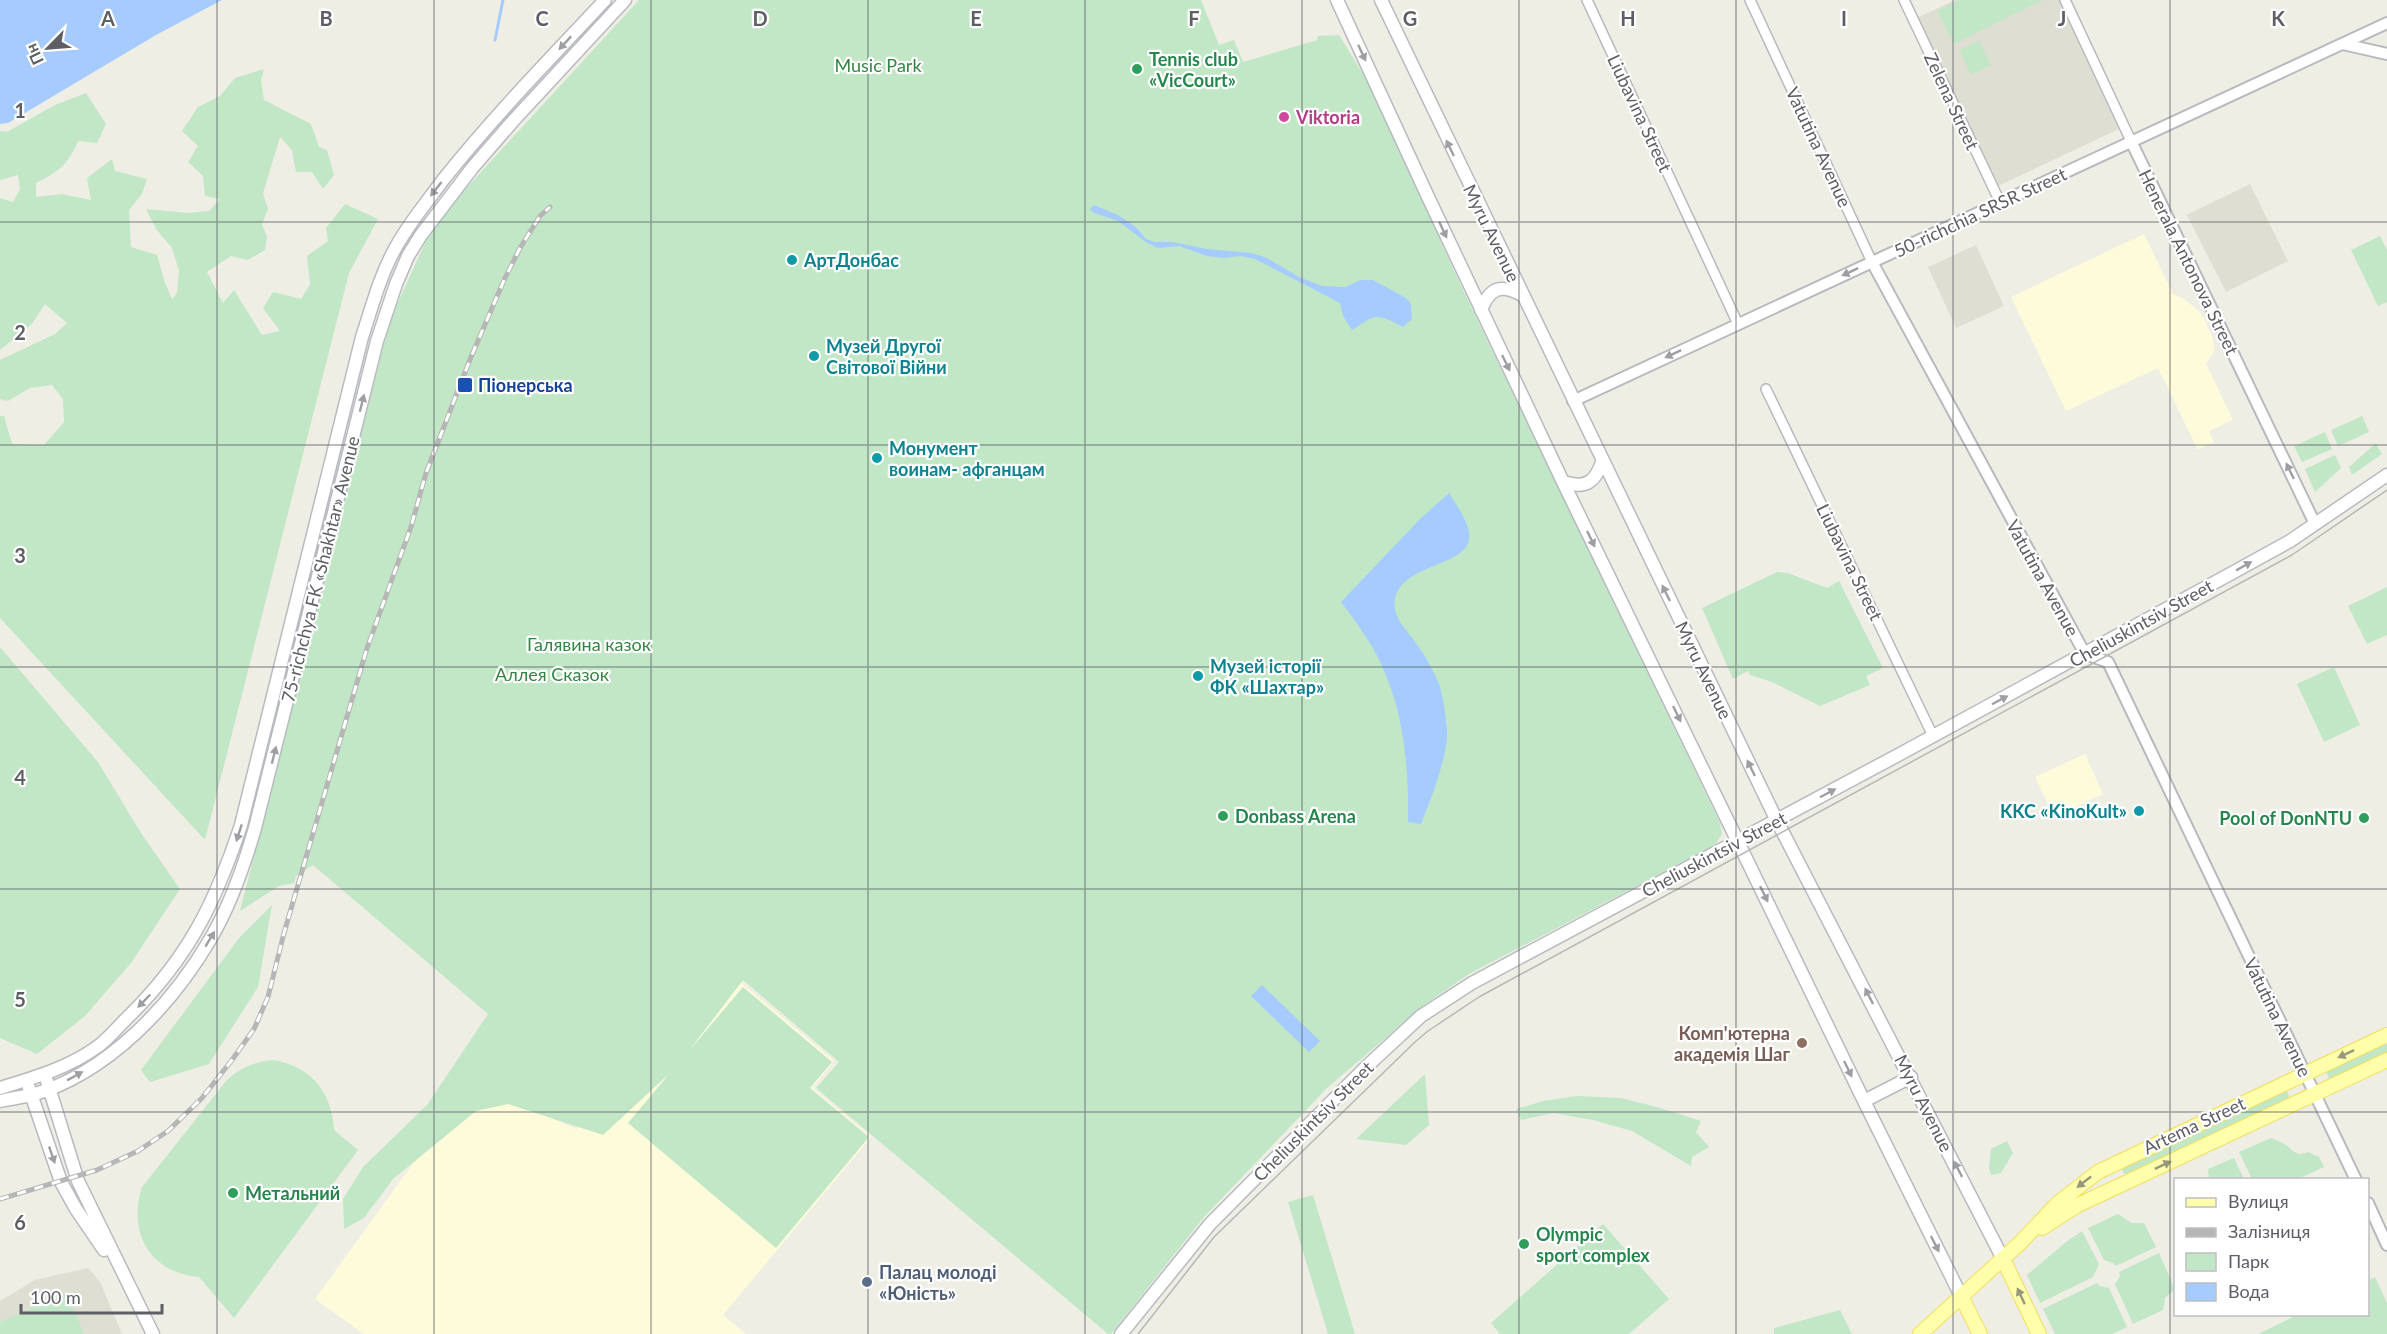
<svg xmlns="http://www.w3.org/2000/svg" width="2387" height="1334" font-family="Lato,sans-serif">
<rect width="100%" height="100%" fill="#efeee5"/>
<path fill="#fefbdb" d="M2144 234 2173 294 2184 299 2201 313 2213 338 2214 351 2206 364 2233 420 2209 431 2214 442 2198 450 2158 368 2066 411 2011 297Z
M2085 754 2103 794 2054 816 2035 777Z
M714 960 834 1061 812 1088 871 1137 723 1315 746 1334H364L315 1299 425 1147 497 1093 576 1129Z"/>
<path fill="#dfded3" d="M1955 0H2060L2121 128 1998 186 1917 18Z
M2250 184 2288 261 2226 292 2187 215Z
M1976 245 2004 306 1956 328 1928 267Z
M88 1268 100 1282 122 1334H0V1301L35 1280Z"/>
<path fill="#c1e7c7" d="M639 0H1201L1219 45 1234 40 1243 62 1317 40 1318 36 1339 35 1365 77 1463 290 1720 823 1722 834 1715 845 1469 974 1424 1005 1327 1088 1204 1217 1111 1334H1108L816 1088 839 1062 743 980 688 1052 743 987 832 1062 810 1088 869 1137 776 1248 628 1123 669 1074 603 1135 508 1104 476 1111 393 1179 364 1218 344 1229 343 1199 363 1167 427 1105 488 1014 313 865 296 876 294 883 279 886 240 911 390 320 434 223Z
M1959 0H2043L1954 44 1937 11Z
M1979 41 1991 65 1971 75 1959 50Z
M264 69 261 81 264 100 311 124 319 147 327 150 334 175 323 189 312 172H296L292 150 280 137 263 193 268 209 262 224 267 237 265 250 248 260 231 256 207 272 223 303 234 290 262 335 280 331 263 308 273 292 301 299 310 284 307 256 328 241 326 228 345 204 378 219 349 273 205 840 0 618V416H4L12 444 44 445 64 422 63 399 52 385 30 388 8 401 0 399V360L55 334 67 323 45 304 32 324 0 350V198L13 202 20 189 18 175 0 180V131L7 132 55 105 86 93 106 124 97 143 78 141C68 165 58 172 36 183V197L62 194 91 200 87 178 112 159 115 171 147 179 142 194 129 210 131 247 157 255 165 283 172 299 177 293 179 271 172 248 156 229 146 209 188 213 209 211 220 199 205 196 203 176 188 162 198 146 182 131 198 107 220 96 235 78Z
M2380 236 2387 250V302L2378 306 2351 250Z
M2362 416 2369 432 2338 446 2331 430Z
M2325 432 2332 449 2302 462 2294 446Z
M2376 443 2382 454 2352 475 2349 467Z
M2335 455 2341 468 2315 492 2305 469Z
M1777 572 1788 573 1827 588 1839 581 1883 668 1866 676 1870 685 1820 706 1772 682 1750 675 1748 671 1733 679 1702 608Z
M2387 587V635L2367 644 2348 606Z
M0 647 98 762 141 833 180 889 131 963 85 1016 37 1054 0 1038Z
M2334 667 2360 725 2324 742 2297 684Z
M272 905 258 987 209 1064 150 1082 141 1070 239 938Z
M2387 1041V1052L2330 1080 2325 1069Z
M273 1060C311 1066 332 1092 334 1130L358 1150 234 1318 199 1277C151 1273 127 1233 142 1187L227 1080C241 1067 255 1062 273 1060Z
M1425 1074 1429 1125 1406 1145 1356 1139Z
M2285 1088 2290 1098 2128 1174 2123 1173V1166Z
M1577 1096 1621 1098 1657 1107 1701 1121 1696 1132 1709 1147 1692 1157 1691 1166 1632 1131 1593 1120 1553 1113 1521 1120 1516 1109 1543 1101Z
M2271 1138C2275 1140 2282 1142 2286 1145 2294 1151 2296 1157 2308 1152L2319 1157 2324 1167 2298 1179H2252L2239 1152Z
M2007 1141 2013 1153 2001 1173 1991 1175 1989 1168 1991 1149Z
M2234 1158 2244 1179H2209L2208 1169Z
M1313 1195 1355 1334H1328L1288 1202Z
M2118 1214 2132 1223H2144L2156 1247 2116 1266 2113 1263 2104 1260 2088 1228Z
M1603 1224 1669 1299 1629 1334H1500L1491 1323Z
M2082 1231 2099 1264 2093 1277 2040 1303 2027 1275 2066 1242Z
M2159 1253 2175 1289 2165 1298 2163 1310 2133 1324 2115 1284 2120 1276 2119 1272Z
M2375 1277 2387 1303V1334H2258L2297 1315 2368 1314V1281Z
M2097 1283 2100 1286 2109 1288 2127 1327 2112 1334H2055L2043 1309Z
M67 1293 84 1334H0V1322Z
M1840 1310 1852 1334H1774V1328Z"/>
<path fill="#a5cbff" d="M0 0H222L156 35 8 123 0 124Z
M1094 205 1118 215 1136 227 1146 239 1155 242H1173L1207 249 1251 253 1267 258 1299 277 1322 286 1346 287 1360 280H1373L1406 298 1411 304 1412 319 1403 327C1372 311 1376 316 1352 330L1343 316 1340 303 1255 259 1240 256 1224 258 1207 256 1179 246 1158 248 1147 243 1118 221 1092 212 1090 209Z
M1449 493C1456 505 1471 524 1469 539 1467 566 1402 564 1395 599 1392 616 1405 628 1413 639 1423 652 1435 672 1440 687 1444 701 1446 718 1447 732 1448 755 1430 802 1421 824L1408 822C1409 769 1404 712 1381 664 1371 642 1356 622 1341 602L1421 518Z
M1262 985 1320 1041 1309 1052 1251 996Z"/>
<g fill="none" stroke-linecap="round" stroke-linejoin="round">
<path stroke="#a5cbff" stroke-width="3" d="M495 40 503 0"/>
<g stroke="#b7b9bf" stroke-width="12">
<path id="minor" d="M1587 0 1738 324
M1750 0 1872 262
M1904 0 2000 202
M2065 0 2131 141
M1766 389 1933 736"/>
</g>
<g stroke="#b7b9bf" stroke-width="14">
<path id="tertiary" d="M2343 44 2387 54
M2131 141 2315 524
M1872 262 2085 654 2108 662 2110 666 2356 1180
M1573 401 2387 23
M2368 1203 2387 1245"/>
</g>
<g stroke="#b8bac1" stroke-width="15">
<path id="secondary" d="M1337 0 1429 199 1563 482 1864 1101 1962 1298
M1381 0 1777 821 2003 1259
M1481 310C1490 287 1501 284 1522 295
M1563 482C1585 489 1595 483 1602 462
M47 1081 78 1181 153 1334
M0 1088C33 1078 68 1068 97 1047 107 1040 117 1028 126 1019 187 960 215 904 241 825L362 337C372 307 380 275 396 247 409 223 427 202 443 180 493 117 550 59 605 0
M29 1088 61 1182 76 1209 104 1250
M0 1101C10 1099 21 1097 32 1095 108 1073 172 1005 211 938 231 904 244 866 255 828L377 341 396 284 408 256 421 235 473 167 513 121 625 0
M1864 1101 1911 1077
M1121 1334 1210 1224 1365 1068 1421 1016 1472 983 1900 754 2232 573 2290 541 2387 475"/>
</g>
<g stroke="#f3de5a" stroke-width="16">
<path id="primary" d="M2042 1228 2076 1206 2387 1060
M2003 1259 2039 1334
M1962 1298 1980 1334
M1920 1334 2020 1243 2058 1203 2098 1172 2387 1035"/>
</g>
<use href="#minor" stroke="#fff" stroke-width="9"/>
<use href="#tertiary" stroke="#fff" stroke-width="10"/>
<use href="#secondary" stroke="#fff" stroke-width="12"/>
<use href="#primary" stroke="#fffeaa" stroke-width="14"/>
<path stroke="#b6b6b7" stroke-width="1.5" d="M1138 1334 1214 1237 1415 1042 1428 1031 1479 997 2292 555 2387 490"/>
<g stroke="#b6b6b7" stroke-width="5">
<path id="rail" d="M0 1199 97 1170 138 1151 168 1131 202 1098 232 1060 254 1029 268 997 284 933 367 648 411 527 426 473 471 357 505 278 520 248 540 216 550 207"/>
</g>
<use href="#rail" stroke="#fff" stroke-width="3" stroke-dasharray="9" stroke-linecap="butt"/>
</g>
<defs><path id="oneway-solid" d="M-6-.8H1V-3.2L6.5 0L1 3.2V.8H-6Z" transform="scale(1.5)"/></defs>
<g fill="#9e9fa3">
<use href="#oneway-solid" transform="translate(565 43) rotate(133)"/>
<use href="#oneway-solid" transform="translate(1362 53) rotate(65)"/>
<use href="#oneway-solid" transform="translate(1450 148) rotate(-116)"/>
<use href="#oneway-solid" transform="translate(436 189) rotate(128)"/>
<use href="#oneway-solid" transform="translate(1443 230) rotate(65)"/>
<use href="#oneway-solid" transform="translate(1850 272) rotate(155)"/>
<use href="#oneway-solid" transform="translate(1673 354) rotate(155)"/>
<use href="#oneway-solid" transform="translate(1506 363) rotate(64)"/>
<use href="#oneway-solid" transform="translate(362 403) rotate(-76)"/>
<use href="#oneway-solid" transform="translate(2290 471) rotate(-116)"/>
<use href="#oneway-solid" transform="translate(1591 539) rotate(64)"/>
<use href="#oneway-solid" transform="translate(2244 566) rotate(-29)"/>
<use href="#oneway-solid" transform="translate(1666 593) rotate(-116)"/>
<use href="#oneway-solid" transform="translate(2000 700) rotate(-28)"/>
<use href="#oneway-solid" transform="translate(1677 714) rotate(64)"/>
<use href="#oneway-solid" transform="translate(274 755) rotate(-76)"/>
<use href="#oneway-solid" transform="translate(1751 768) rotate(-116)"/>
<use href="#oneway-solid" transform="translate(1828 793) rotate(-28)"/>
<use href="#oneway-solid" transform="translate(239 833) rotate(108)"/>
<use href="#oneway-solid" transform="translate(1764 894) rotate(64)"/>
<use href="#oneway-solid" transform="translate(210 939) rotate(-59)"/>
<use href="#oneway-solid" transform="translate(1869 996) rotate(-117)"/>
<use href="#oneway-solid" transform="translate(144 1001) rotate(134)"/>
<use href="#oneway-solid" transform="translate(1848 1069) rotate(64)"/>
<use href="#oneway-solid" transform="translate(75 1076) rotate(-29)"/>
<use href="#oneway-solid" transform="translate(52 1155) rotate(71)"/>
<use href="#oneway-solid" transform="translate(1958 1169) rotate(-117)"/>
<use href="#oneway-solid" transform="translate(1935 1244) rotate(63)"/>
</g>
<g fill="#96977d">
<use href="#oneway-solid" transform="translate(2346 1054) rotate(155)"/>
<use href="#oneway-solid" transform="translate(2163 1165) rotate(-25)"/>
<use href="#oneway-solid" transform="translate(2084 1182) rotate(142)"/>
<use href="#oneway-solid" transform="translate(2021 1296) rotate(-115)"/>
</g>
<path fill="none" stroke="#5d5f65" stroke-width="1.5" stroke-opacity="0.55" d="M217 0V1334M434 0V1334M651 0V1334M868 0V1334M1085 0V1334M1302 0V1334M1519 0V1334M1736 0V1334M1953 0V1334M2170 0V1334M0 222H2387M0 445H2387M0 667H2387M0 889H2387M0 1112H2387"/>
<g fill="#2e9e5b" stroke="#fff" stroke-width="2">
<circle cx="1137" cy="69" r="6"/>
<circle cx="1223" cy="816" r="6"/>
<circle cx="2364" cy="818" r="6"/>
<circle cx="233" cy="1193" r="6"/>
<circle cx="1524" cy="1244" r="6"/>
</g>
<circle fill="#d1479c" stroke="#fff" stroke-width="2" cx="1284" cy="117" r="6"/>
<g fill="#0f9aa8" stroke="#fff" stroke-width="2">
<circle cx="792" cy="260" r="6"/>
<circle cx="814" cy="356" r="6"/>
<circle cx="877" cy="458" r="6"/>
<circle cx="1198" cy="676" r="6"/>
<circle cx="2139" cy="811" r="6"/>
</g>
<rect fill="#1a4fb4" stroke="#fff" stroke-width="2" x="457" y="377" width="16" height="16" rx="3"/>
<circle fill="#8d6e63" stroke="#fff" stroke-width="2" cx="1802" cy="1043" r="6"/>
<circle fill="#5c6f8a" stroke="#fff" stroke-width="2" cx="867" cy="1282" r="6"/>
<g text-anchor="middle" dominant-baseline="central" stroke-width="4.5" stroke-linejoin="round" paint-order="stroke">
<g font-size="18" font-weight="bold" fill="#27864d" stroke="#fff" text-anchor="start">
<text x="1149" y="59">Tennis club<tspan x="1149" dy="21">«VicCourt»</tspan></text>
<text x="1235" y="816">Donbass Arena</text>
<text x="2352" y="818" text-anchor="end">Pool of DonNTU</text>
<text x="245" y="1193">Метальний</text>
<text x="1536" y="1234">Olympic<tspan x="1536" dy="21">sport complex</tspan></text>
</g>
<g font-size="18" fill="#348543" stroke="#fff">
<text x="878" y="65">Music Park</text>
<text x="589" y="644">Галявина казок</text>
<text x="552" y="674">Аллея Сказок</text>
</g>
<g font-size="18" fill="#5d5f65" stroke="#fff">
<text transform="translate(1952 101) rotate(65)">Zelena Street</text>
<text transform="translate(1640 113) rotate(65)">Liubavina Street</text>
<text transform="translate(1819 147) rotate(65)">Vatutina Avenue</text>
<text transform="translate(1980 212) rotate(-25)">50-richchia SRSR Street</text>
<text transform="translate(1492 233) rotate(64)">Myru Avenue</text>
<text transform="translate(2189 262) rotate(64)">Henerala Antonova Street</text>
<text transform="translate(1850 562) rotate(64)">Liubavina Street</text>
<text transform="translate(320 569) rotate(-76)">75-richchya FK «Shakhtar» Avenue</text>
<text transform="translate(2043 578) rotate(61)">Vatutina Avenue</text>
<text transform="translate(2141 623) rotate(-29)">Cheliuskintsiv Street</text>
<text transform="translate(1704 670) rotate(64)">Myru Avenue</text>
<text transform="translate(1714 854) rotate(-28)">Cheliuskintsiv Street</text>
<text transform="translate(2278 1017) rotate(64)">Vatutina Avenue</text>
<text transform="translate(1924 1103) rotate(63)">Myru Avenue</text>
<text transform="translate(1313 1121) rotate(-45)">Cheliuskintsiv Street</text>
<text transform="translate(2194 1125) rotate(-25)">Artema Street</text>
</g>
<g font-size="18" font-weight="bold" fill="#b23c85" stroke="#fff" text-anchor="start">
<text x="1296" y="117">Viktoria</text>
</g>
<g font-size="18" font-weight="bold" fill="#0d838f" stroke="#fff" text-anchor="start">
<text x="804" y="260">АртДонбас</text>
<text x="826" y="346">Музей Другої<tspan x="826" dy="21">Світової Війни</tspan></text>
<text x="889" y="448">Монумент<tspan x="889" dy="21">воинам- афганцам</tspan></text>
<text x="1210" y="666">Музей історії<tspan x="1210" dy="21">ФК «Шахтар»</tspan></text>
<text x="2127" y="811" text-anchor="end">KKC «KinoKult»</text>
</g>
<g font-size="18" font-weight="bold" fill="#164399" stroke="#fff" text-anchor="start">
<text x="478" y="385">Піонерська</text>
</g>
<g font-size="18" font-weight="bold" fill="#785e54" stroke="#fff" text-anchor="end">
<text x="1790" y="1033">Комп'ютерна<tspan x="1790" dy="21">академія Шаг</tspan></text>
</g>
<g font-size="18" font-weight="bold" fill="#4e5e75" stroke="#fff" text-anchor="start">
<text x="879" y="1272">Палац молоді<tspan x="879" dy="21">«Юність»</tspan></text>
</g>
</g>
<g font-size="20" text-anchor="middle" font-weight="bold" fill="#5d5f65" stroke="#fff" stroke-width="4.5" stroke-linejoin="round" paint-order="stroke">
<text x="108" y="26">A</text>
<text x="326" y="26">B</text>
<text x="542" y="26">C</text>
<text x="760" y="26">D</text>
<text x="976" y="26">E</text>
<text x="1194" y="26">F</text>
<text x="1410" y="26">G</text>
<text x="1628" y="26">H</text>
<text x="1844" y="26">I</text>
<text x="2062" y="26">J</text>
<text x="2278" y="26">K</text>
<text x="20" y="118">1</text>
<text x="20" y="340">2</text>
<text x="20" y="563">3</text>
<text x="20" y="785">4</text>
<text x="20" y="1007">5</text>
<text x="20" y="1230">6</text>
</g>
<rect x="2174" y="1178" width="195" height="138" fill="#ffffff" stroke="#bebfc1" stroke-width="1.5"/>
<rect x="2186" y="1198" width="30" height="9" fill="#fffeaa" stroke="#bebfc1" stroke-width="1.5"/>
<text x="2228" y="1208" font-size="18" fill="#5d5f65">Вулиця</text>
<rect x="2186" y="1228" width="30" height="9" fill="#b6b6b7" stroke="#bebfc1" stroke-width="1.5"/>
<text x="2228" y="1238" font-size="18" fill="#5d5f65">Залізниця</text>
<rect x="2186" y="1253" width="30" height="18" fill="#c1e7c7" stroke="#bebfc1" stroke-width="1.5"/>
<text x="2228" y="1268" font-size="18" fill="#5d5f65">Парк</text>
<rect x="2186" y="1283" width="30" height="18" fill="#a5cbff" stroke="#bebfc1" stroke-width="1.5"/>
<text x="2228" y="1298" font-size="18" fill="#5d5f65">Вода</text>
<g transform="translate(48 48) rotate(245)" stroke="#ffffff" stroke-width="4.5" paint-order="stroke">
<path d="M0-4.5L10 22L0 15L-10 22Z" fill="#5d5f65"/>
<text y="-9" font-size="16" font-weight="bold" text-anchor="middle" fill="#5d5f65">Пн</text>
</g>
<path d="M21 1304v9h141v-9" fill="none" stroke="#5d5f65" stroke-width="3"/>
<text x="30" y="1304" font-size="18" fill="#5d5f65" stroke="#ffffff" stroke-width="4.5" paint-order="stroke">100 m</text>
</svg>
